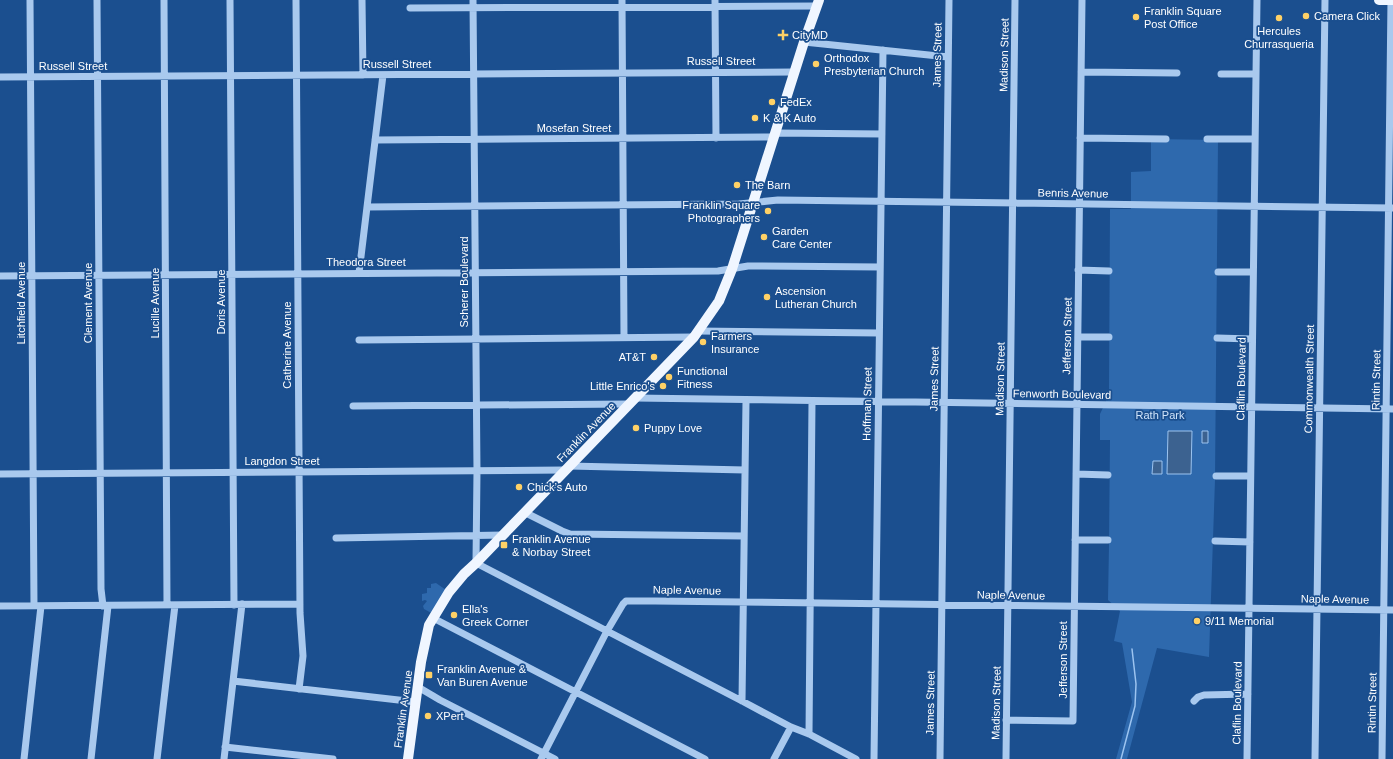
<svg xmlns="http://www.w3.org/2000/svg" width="1393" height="759" font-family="Helvetica,sans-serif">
<rect width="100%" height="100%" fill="#1b4f8f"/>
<path fill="#2e69ad" d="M1151 139 1218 140 1215 480 1209 657 1157 648 1127 759H1116L1132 702 1122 643 1114 641 1120 611 1108 600 1109 545 1110 440H1100V414L1109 395 1110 209H1131V172L1151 171Z
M436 583 449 592 435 615 424 609 423 606 427 601 425 600 422 601V594L427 593V588H431V584Z"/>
<path fill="#3c6290" stroke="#9cc4f0" d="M1168 431H1192L1191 474H1167Z
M1202 431H1208V443H1202Z
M1153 461H1162V474H1152Z"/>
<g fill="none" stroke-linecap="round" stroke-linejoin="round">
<path stroke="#9cc4f0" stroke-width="1.5" d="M1121 759 1135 706 1136 684 1132 649"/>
<path stroke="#a9c9ee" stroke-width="7" d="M30 0 34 606
M97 0 101 589 103 606
M164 0 167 605
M230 0 234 605
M296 0 300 613 303 656 299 689
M362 0 363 75
M473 0 477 471 476 563 742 701 791 727 809 734 856 759
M622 0 624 337
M715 0 716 138
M410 8 817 6
M804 42 948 57
M1081 72 1177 73
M1221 74H1256
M0 77 794 72
M775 133 882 134
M1080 138 1166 139
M1207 139H1255
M375 140 773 137
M367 207 739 204 778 200 1393 208
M1078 270 1109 271
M1218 272H1253
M359 273 383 75
M0 276 718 271 748 266 880 267
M698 331 879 333
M1078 337H1109
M1217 338 1252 339
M359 340 694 337
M635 398 1393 409
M353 406 629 404
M569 466 745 470
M0 474 564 470
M1076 474 1108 475
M1216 476H1250
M524 512 562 531 570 534 744 536
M336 538 503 535
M1075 540H1108
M1215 541 1250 542
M0 606 300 604
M433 618 705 759
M233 681 416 702
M418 687 440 700 555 759
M742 701 746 401
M1194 701 1198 697 1204 695 1248 694
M1006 720 1073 721 1082 0
M809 734 812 402
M225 747 333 759
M24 759 41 606
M91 759 108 606
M157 759 175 605
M224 759 242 604
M541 759 607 631 623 604 626 601H655L1393 610
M774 759 791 727
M874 759 883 50
M940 759 949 0
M1006 759 1015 0
M1247 759 1257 0
M1315 759 1325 0
M1382 759 1391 0"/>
<path stroke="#f0f6ff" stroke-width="10" d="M1379 0H1393
M408 759 421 662 429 625 449 592 464 574 476 563 694 337 719 301 732 269 804 42 819 0"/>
</g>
<g fill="#ffd166" stroke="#1b4f8f" stroke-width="1.5">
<circle cx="1306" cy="16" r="4"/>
<circle cx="1136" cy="17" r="4"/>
<circle cx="1279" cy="18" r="4"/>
<path d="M781 29h4v4h4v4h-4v4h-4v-4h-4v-4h4z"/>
<circle cx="816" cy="64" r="4"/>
<circle cx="772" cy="102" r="4"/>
<circle cx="755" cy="118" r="4"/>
<circle cx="737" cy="185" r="4"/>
<circle cx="768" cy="211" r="4"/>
<circle cx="764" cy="237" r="4"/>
<circle cx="767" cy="297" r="4"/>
<circle cx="703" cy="342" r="4"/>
<circle cx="654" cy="357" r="4"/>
<circle cx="669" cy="377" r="4"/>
<circle cx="663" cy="386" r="4"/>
<circle cx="636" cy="428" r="4"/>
<circle cx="519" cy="487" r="4"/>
<rect x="500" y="541" width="8" height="8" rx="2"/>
<circle cx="454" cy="615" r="4"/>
<circle cx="1197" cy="621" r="4"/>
<rect x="425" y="671" width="8" height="8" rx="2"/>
<circle cx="428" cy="716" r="4"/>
</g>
<g text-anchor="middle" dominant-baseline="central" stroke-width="3.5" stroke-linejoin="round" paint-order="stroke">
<g font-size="11" fill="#fff" stroke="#1b4f8f" text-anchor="start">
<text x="1144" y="11">Franklin Square<tspan x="1144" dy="13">Post Office</tspan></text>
<text x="1314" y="16">Camera Click</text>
<text x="1279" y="31" text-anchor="middle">Hercules<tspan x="1279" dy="13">Churrasqueria</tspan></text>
<text x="792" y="35">CityMD</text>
<text x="824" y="58">Orthodox<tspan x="824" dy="13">Presbyterian Church</tspan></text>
<text x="780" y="102">FedEx</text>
<text x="763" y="118">K &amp; K Auto</text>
<text x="745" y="185">The Barn</text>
<text x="760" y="205" text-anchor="end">Franklin Square<tspan x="760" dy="13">Photographers</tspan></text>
<text x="772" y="231">Garden<tspan x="772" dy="13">Care Center</tspan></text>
<text x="775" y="291">Ascension<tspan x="775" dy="13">Lutheran Church</tspan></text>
<text x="711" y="336">Farmers<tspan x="711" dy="13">Insurance</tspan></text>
<text x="646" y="357" text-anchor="end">AT&amp;T</text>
<text x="677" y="371">Functional<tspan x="677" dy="13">Fitness</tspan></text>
<text x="655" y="386" text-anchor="end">Little Enrico's</text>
<text x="644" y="428">Puppy Love</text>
<text x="527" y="487">Chick’s Auto</text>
<text x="512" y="539">Franklin Avenue<tspan x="512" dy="13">&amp; Norbay Street</tspan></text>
<text x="462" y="609">Ella's<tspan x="462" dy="13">Greek Corner</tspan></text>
<text x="1205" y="621">9/11 Memorial</text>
<text x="437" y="669">Franklin Avenue &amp;<tspan x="437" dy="13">Van Buren Avenue</tspan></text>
<text x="436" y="716">XPert</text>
</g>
<g font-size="11" fill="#fff" stroke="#1b4f8f">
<text transform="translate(937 55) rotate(-89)">James Street</text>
<text transform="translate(1004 55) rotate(-89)">Madison Street</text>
<text x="721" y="61">Russell Street</text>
<text x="397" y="64">Russell Street</text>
<text x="73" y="66">Russell Street</text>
<text x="574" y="128">Mosefan Street</text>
<text transform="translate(1073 193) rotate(1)">Benris Avenue</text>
<text x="366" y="262">Theodora Street</text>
<text transform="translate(464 282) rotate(-90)">Scherer Boulevard</text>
<text transform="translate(221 302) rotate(-90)">Doris Avenue</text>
<text transform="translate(21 303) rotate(-90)">Litchfield Avenue</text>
<text transform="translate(88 303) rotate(-90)">Clement Avenue</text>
<text transform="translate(155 303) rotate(-90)">Lucille Avenue</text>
<text transform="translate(1067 336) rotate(-89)">Jefferson Street</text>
<text transform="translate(287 345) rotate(-90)">Catherine Avenue</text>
<text transform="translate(934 379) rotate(-89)">James Street</text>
<text transform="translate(1000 379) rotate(-89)">Madison Street</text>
<text transform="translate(1241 379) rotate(-89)">Claflin Boulevard</text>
<text transform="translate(1309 379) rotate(-89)">Commonwealth Street</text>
<text transform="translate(1376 380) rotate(-89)">Rintin Street</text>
<text transform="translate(1062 394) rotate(1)">Fenworth Boulevard</text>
<text transform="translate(867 404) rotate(-89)">Hoffman Street</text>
<text transform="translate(586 432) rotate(-46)">Franklin Avenue</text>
<text x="282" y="461">Langdon Street</text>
<text transform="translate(687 590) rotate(1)">Naple Avenue</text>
<text transform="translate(1011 595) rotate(1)">Naple Avenue</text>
<text transform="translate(1335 599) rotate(1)">Naple Avenue</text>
<text transform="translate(1063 660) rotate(-90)">Jefferson Street</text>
<text transform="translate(930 703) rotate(-89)">James Street</text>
<text transform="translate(996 703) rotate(-89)">Madison Street</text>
<text transform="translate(1237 703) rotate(-89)">Claflin Boulevard</text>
<text transform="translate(1372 703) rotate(-89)">Rintin Street</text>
<text transform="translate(403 709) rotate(-82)">Franklin Avenue</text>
</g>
<g font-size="11" fill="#cfe3fa" stroke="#1b4f8f">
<text x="1160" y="415">Rath Park</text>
</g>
</g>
</svg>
